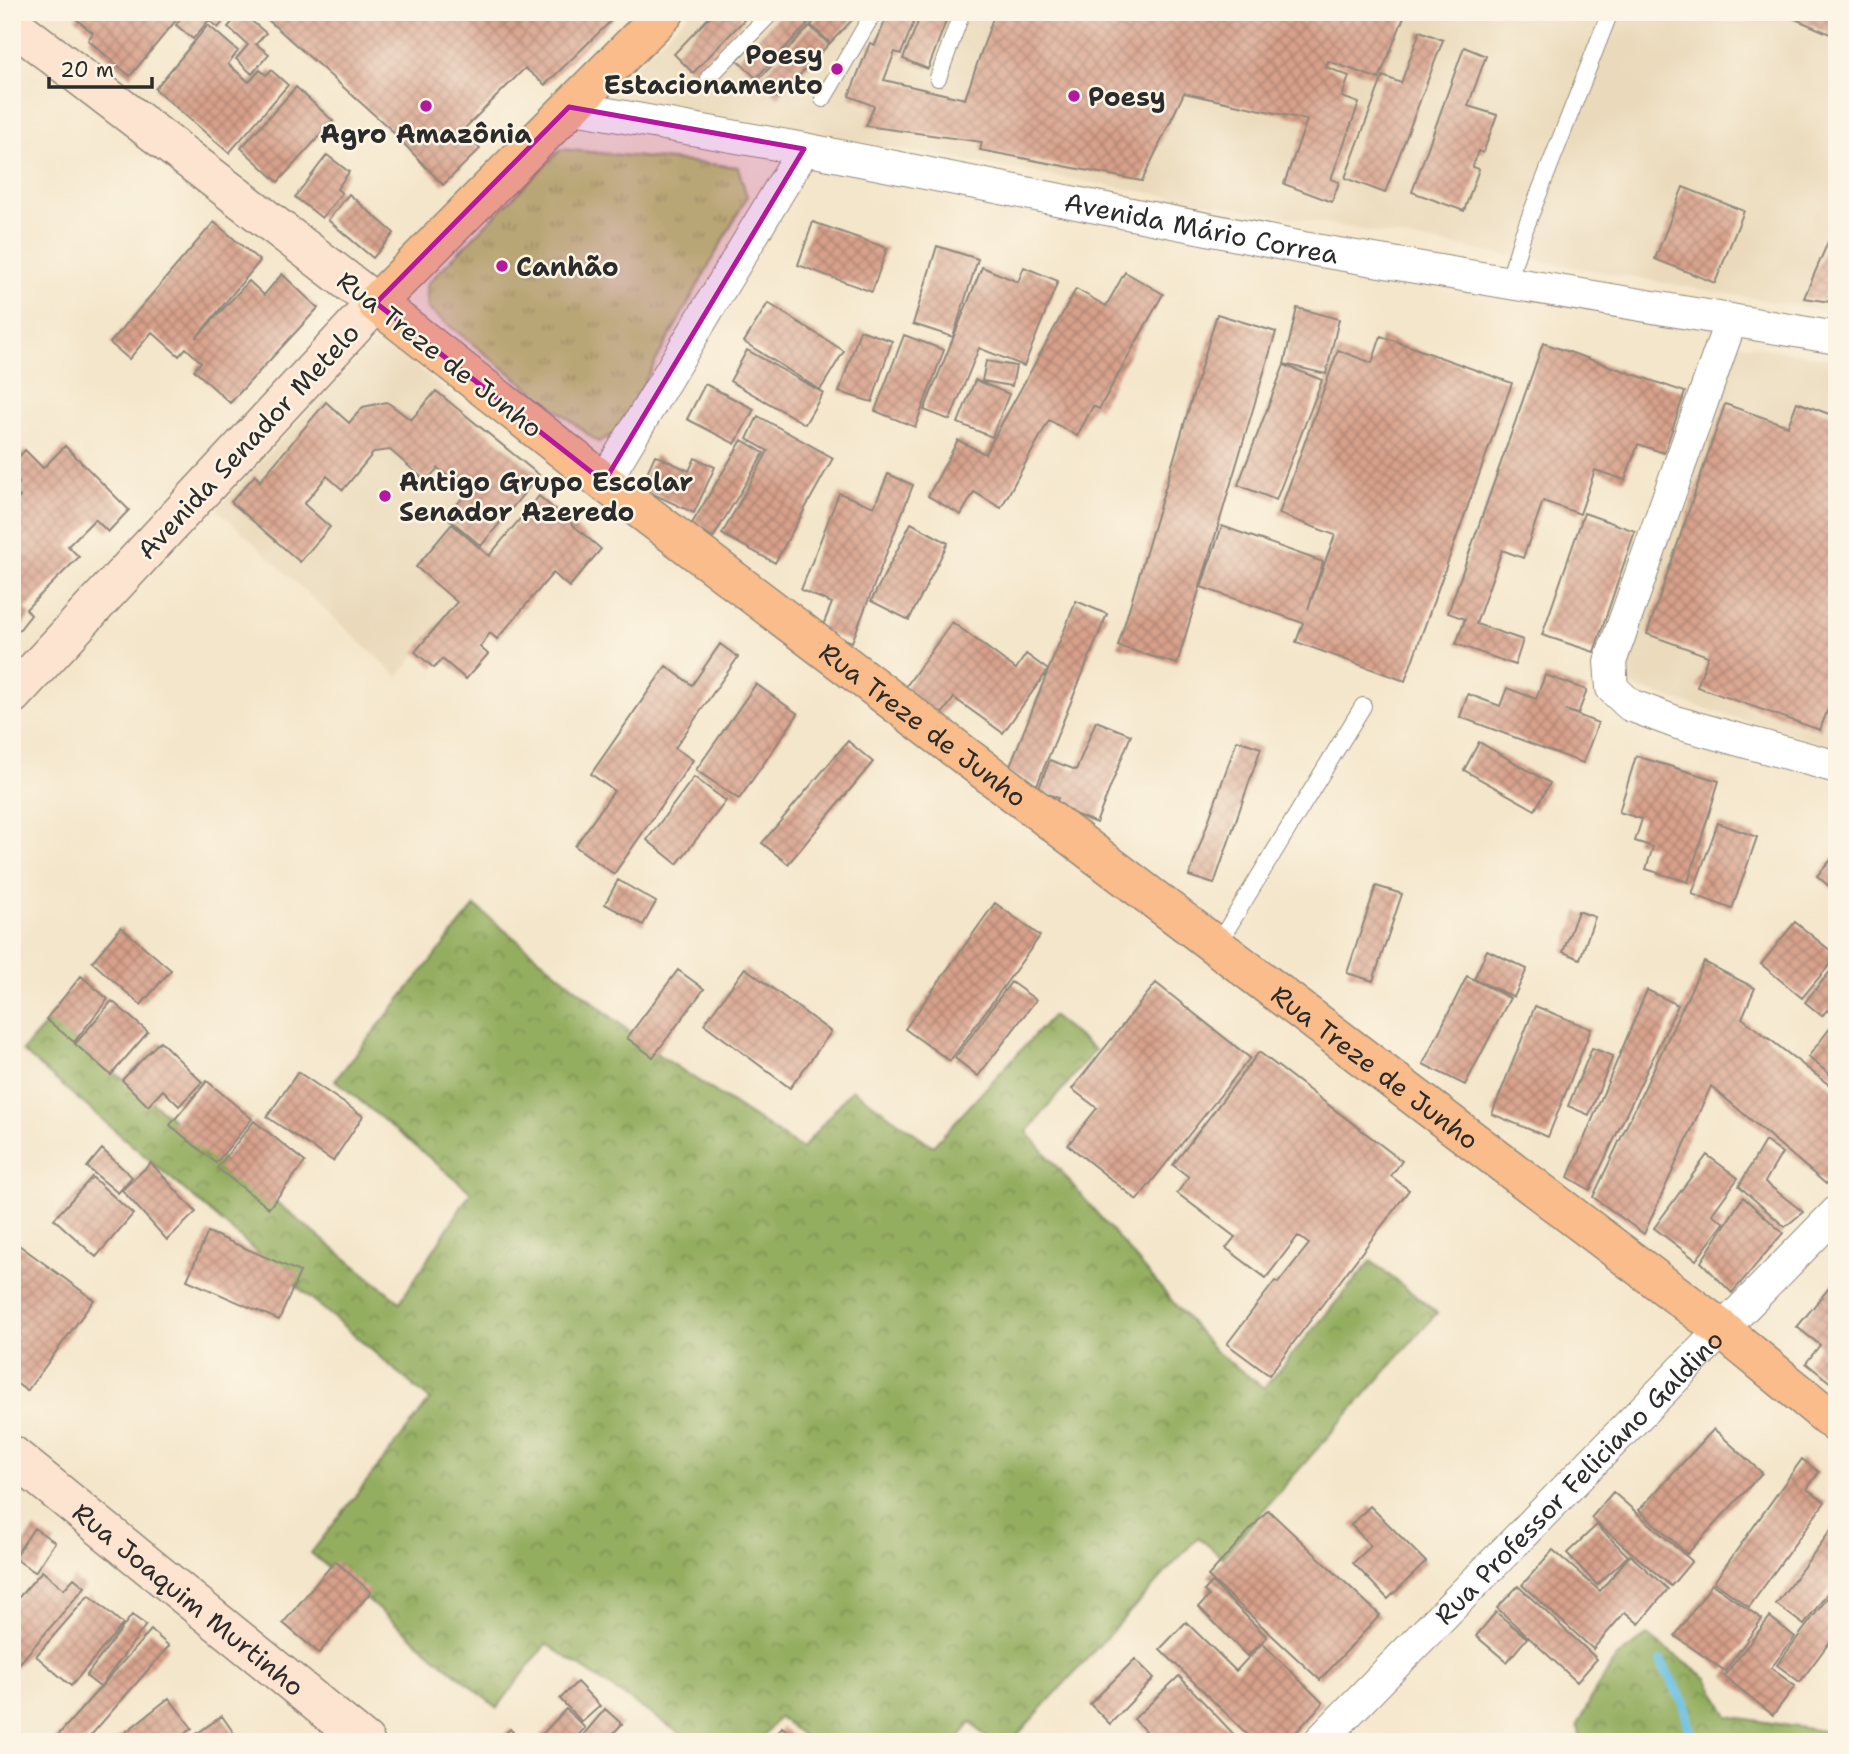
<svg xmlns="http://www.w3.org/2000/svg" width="1849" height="1754" font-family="'Shantell Sans',sans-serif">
<defs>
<pattern id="grass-tufts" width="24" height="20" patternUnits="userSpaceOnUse" patternTransform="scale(1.75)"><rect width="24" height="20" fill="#bbca6c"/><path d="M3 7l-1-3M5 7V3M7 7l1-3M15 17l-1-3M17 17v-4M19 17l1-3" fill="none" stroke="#98a459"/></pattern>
<pattern id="forest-crowns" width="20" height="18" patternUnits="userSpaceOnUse" patternTransform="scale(1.75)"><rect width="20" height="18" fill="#94ae60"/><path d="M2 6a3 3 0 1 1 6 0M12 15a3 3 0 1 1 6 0" fill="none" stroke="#798e4f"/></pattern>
<pattern id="building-cross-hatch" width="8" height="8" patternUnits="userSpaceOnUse" patternTransform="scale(1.75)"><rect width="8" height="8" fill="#d8a18b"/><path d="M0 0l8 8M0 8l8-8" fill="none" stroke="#af8372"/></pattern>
</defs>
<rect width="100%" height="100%" fill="#fcf5e5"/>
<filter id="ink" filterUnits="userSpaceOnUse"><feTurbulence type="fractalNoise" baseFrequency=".0143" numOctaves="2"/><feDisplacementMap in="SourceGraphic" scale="14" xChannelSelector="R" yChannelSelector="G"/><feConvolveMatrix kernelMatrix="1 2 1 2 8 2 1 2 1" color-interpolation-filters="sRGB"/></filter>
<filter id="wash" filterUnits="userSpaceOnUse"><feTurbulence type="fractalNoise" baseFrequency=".00686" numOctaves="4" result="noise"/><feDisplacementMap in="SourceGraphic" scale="28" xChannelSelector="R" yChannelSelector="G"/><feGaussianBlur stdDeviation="1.57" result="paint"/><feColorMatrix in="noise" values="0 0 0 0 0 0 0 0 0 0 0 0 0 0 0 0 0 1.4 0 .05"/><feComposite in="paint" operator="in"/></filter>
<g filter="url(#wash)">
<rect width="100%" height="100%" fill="#f4e6cb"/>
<path fill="#ead9ba" d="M691 12H1837V313L602 97Z
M380 334 552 483 398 677 217 509Z
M1735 343 1837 360V748L1630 686 1622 664Z"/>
<path fill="url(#grass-tufts)" stroke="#737a4c" stroke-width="2" d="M561 149 738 167 747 197 616 433 598 442 428 309 426 285Z"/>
<path fill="url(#forest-crowns)" stroke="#606c46" stroke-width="2" d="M475 906 653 1051 802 1149 852 1089 933 1146 1052 1016 1095 1050 1027 1132 1215 1351 1264 1388 1371 1261 1437 1313 1222 1557 1198 1537 1011 1742H991L971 1723 955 1742H811L779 1717 759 1742H693L546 1644 497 1708 311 1553 430 1400 22 1051 50 1020 400 1302 471 1192 335 1080Z
M1647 1635 1707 1678 1728 1716 1822 1731 1837 1742H1581L1578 1725 1596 1689 1616 1658Z"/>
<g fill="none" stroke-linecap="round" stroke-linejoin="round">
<path stroke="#68c0e5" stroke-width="10" d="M1661 1662 1684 1703 1692 1742"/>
</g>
<g id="blocks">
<path fill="url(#building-cross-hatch)" d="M79 12H183L130 76 88 40 93 33 75 18Z
M186 12H219L226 18 218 28 209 20 193 39 176 25Z
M241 12 266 33 256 44 269 54 252 74 236 59 248 45 228 27Z
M259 12H620L545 85 525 68 463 130 480 149 443 185 388 127Z
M714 12H737L744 20 693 73 674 54Z
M782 12H794L807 25 756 78 737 60Z
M797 12H819L808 23Z
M823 12H860L830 43 811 25Z
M889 12H918L901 54 895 52 884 80 965 99 995 12H1406L1379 79 1328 61 1326 67 1349 76 1342 97 1359 103 1331 179 1339 182 1332 202 1284 184 1307 120 1184 93 1142 181 980 150 982 142 866 126 874 106 849 96 870 43 875 45Z
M922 12H938L948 16 928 69 903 59Z
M1779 12H1837V37Z
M208 25 238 51 228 64 249 82 260 70 266 75 271 70 288 85 229 153 155 89Z
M810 26 829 44 778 98 759 79Z
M1420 31 1443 40 1385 193 1345 178 1383 76 1401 83Z
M1464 47 1486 56 1468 106 1497 115 1483 153 1478 151 1472 167 1479 169 1464 211 1412 192Z
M296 87 333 121 278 182 241 148Z
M327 155 349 172 337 189 342 193 322 218 295 197Z
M1683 187 1744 211 1715 283 1655 259Z
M349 194 394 233 373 258 328 220Z
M1837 221V303L1804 298Z
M214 222 260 261 196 338 249 281 264 295 282 274 318 308 230 403 194 370 201 362 186 348 179 356 152 332 129 359 110 343Z
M813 222 887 248 872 292 798 265Z
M937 246 978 259 953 337 913 324Z
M982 267 1018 282 1024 267 1058 281 1024 366 979 348 950 420 924 410Z
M1125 272 1163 294 1099 409 1093 406 1077 436 1049 420 1001 508 974 492 961 515 928 496 958 440 985 454 1076 289 1106 306Z
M768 303 844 351 820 390 744 342Z
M1297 308 1339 319 1326 374 1284 364Z
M1217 314 1276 332 1177 664 1118 646Z
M860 330 892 341 872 402 839 392Z
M904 335 944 350 915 427 875 411Z
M1381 336 1512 383 1405 681 1296 642 1303 623 1201 587 1222 526 1323 562 1308 609 1335 535 1279 514 1338 350 1372 363Z
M1543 343 1685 392 1664 453 1638 444 1625 480 1595 470 1580 514 1543 501 1523 558 1502 550 1476 624 1523 640 1515 665 1456 644 1465 619 1448 613Z
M747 350 823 393 805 424 730 381Z
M986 361 1016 366 1012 386 982 381Z
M1284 365 1322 380 1276 500 1238 485Z
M975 380 1009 394 992 437 958 423Z
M705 384 754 409 735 444 687 419Z
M436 391 539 475 481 546 447 517 467 492 438 468 426 481 390 450 374 452 343 490 327 476 304 504 330 527 300 562 231 502 255 475 260 481 326 402 349 423 363 407 387 402 411 420Z
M1797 402 1837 417V684L1820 730 1697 687 1708 656 1647 634 1725 404 1788 426Z
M758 416 833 458 775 563 722 534 768 451 747 439Z
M742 440 764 453 713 538 691 525Z
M65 446 129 510 108 532 95 519 68 546 79 557 26 609 31 615 12 639V505L20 497 12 490 19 483 12 476V464L25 450 43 468Z
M655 455 689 471 695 458 715 467 694 513 640 488Z
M888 474 913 485 852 642 821 630 832 603 801 590 839 493 874 507Z
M539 496 601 549 569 587 553 573 497 639 490 633 480 647 488 654 466 679 442 659 434 668 415 652 457 602 416 567 452 524 489 556Z
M1584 513 1635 531 1594 652 1542 635Z
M911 523 948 543 909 620 871 601Z
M1076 601 1107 614 1037 785 1007 773Z
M952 622 1016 669 1026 654 1048 670 1003 733 954 698 939 718 902 692Z
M720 644 738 657 675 748 693 760 614 874 575 846 614 791 591 774 666 666 692 685Z
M1545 675 1587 690 1578 714 1565 710 1598 723 1583 763 1460 717 1468 694 1500 706 1507 688 1536 699Z
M756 684 798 714 739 799 696 770Z
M1096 721 1131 735 1096 823 1055 806 1058 798 1038 790 1050 760 1076 770Z
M1237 740 1261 748 1214 884 1189 876Z
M848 741 873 762 788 864 762 843Z
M1479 742 1550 783 1535 810 1464 770Z
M1636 756 1719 781 1688 882 1646 869 1653 847 1635 841 1642 819 1619 812Z
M694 777 726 801 677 864 647 840Z
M1718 823 1757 837 1732 909 1692 894Z
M1837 853V893L1817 876Z
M618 880 656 902 643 925 605 904Z
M1376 886 1402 894 1373 981 1347 973Z
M995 903 1040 936 950 1061 905 1029Z
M1578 911 1595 917 1580 959 1563 952Z
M1795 922 1837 956 1802 998 1761 964Z
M121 927 171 970 141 1005 92 962Z
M1487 950 1527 969 1514 997 1474 979Z
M1704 962 1755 988 1742 1018 1837 1091V1171L1826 1184 1711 1086 1644 1234 1593 1197Z
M1837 963V1017L1827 1010 1822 1016 1805 1002Z
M745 968 831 1032 790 1088 704 1024Z
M678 970 704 989 653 1057 627 1038Z
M81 976 108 999 74 1042 46 1019Z
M1467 976 1510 998 1465 1085 1423 1064Z
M1011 982 1036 1000 978 1076 955 1058Z
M1156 983 1250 1058 1137 1200 1068 1145 1097 1108 1072 1089Z
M1647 990 1678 1005 1590 1190 1568 1177Z
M112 1001 148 1032 111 1075 75 1044Z
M1535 1006 1591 1029 1548 1137 1492 1114Z
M1831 1027 1837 1032V1080L1808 1057Z
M160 1041 202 1082 179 1106 163 1090 148 1106 122 1080Z
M1592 1048 1613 1056 1589 1115 1568 1106Z
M1259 1052 1402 1161 1391 1176 1409 1190 1269 1375 1227 1344 1275 1281 1278 1283 1309 1244 1298 1236 1266 1278 1226 1248 1235 1237 1177 1193 1189 1177 1173 1165Z
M298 1072 363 1116 333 1161 267 1117Z
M207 1081 252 1119 216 1163 170 1125Z
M254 1121 305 1162 269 1208 217 1168Z
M1765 1141 1782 1153 1765 1182 1803 1212 1785 1227 1739 1186Z
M102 1149 132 1177 118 1193 87 1167Z
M1707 1155 1738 1178 1712 1214 1724 1223 1696 1260 1654 1228Z
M151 1163 196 1212 167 1240 122 1190Z
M92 1177 133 1214 96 1257 54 1219Z
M1743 1197 1783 1233 1732 1293 1701 1262Z
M208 1232 300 1272 279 1320 187 1280Z
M12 1240 94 1300 27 1391 12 1380Z
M1837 1278V1388L1806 1363 1820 1345 1797 1327Z
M1714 1429 1762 1473 1687 1554 1639 1510Z
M1802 1459 1819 1472 1807 1489 1825 1502 1749 1607 1714 1582Z
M1613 1492 1692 1561 1671 1586 1591 1518Z
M1370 1506 1426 1562 1388 1599 1353 1563 1371 1546 1351 1525Z
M1268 1510 1380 1615 1320 1680 1208 1576Z
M1837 1522V1580L1804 1625 1776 1604Z
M1597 1525 1628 1556 1597 1585 1567 1553Z
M34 1528 55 1542 35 1572 14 1558Z
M1553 1550 1600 1591 1630 1555 1668 1589 1639 1624 1625 1612 1593 1649 1522 1585Z
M335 1561 371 1592 319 1653 283 1623Z
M42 1571 64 1589 74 1578 85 1587 12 1672V1605Z
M1212 1582 1267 1637 1247 1656 1199 1607 1209 1596 1204 1591Z
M1712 1584 1762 1619 1725 1671 1675 1636Z
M1837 1585V1632L1800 1682 1777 1665Z
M1518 1586 1597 1659 1577 1682 1497 1608Z
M89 1595 123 1624 71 1686 36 1656Z
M1496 1612 1527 1638 1507 1662 1476 1636Z
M132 1615 146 1625 100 1687 86 1676Z
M1770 1617 1795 1637 1771 1668 1795 1686 1773 1715 1724 1676Z
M1186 1622 1236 1671 1262 1643 1323 1703 1287 1742H1255L1160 1649Z
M151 1630 169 1646 85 1742H52Z
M1135 1659 1154 1678 1110 1724 1090 1704Z
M1179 1676 1241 1742H1155L1134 1719Z
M577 1682 600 1706 582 1722 560 1699Z
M169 1698 192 1728 174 1742H113Z
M566 1709 585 1728 572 1742H535Z
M605 1709 622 1724 605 1742H577Z
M222 1716 240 1742H185Z
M782 1727 801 1742H771Z
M510 1729 523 1742H497Z"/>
</g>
</g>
<g filter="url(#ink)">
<use href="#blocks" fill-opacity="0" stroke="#90887b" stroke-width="2"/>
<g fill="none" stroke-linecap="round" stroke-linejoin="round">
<g stroke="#90887b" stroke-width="18">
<path id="lane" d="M709 77 772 12
M938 78 962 12
M823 99 874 12
M1508 283 1523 234 1610 12
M1216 947 1363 706"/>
</g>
<g stroke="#90887b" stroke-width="34">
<g id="street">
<path id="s1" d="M569 107 804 149 1303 248 1837 338"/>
<path d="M1731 320 1610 662 1612 688 1630 705 1678 723 1837 767"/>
<path d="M604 482 804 149"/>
<path id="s2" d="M1319 1742 1837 1212"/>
</g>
</g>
<g stroke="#90887b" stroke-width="41">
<g id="secondary">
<path d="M12 24 376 303 12 695"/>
<path id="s3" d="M12 1455 365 1742"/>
</g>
</g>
<g stroke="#90887b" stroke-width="41">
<g id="primary">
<path id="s4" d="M665 12 376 303 604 482 1720 1328 1837 1424"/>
</g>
</g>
<use href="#lane" stroke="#fff" stroke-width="16"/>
<use href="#street" stroke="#fff" stroke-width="32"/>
<use href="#secondary" stroke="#fde4d0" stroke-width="38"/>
<use href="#primary" stroke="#f9bc8a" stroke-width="38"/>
</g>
</g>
<path fill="#b5179e" fill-opacity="0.2" stroke="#b5179e" stroke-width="5" stroke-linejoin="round" d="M569 107 804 149 604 482 376 303Z"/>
<g fill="#b5179e" stroke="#fcf5e5" stroke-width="2.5">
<circle cx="837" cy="69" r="7"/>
<circle cx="1074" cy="96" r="7"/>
<circle cx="426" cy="106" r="7"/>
<circle cx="502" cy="266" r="7"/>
<circle cx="385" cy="496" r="7"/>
</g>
<g text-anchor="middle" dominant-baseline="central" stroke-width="5" stroke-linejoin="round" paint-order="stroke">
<g font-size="26" font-weight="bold" fill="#2b2b2b" stroke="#fcf5e5" text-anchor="start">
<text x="823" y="54" text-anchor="end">Poesy<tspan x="823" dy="30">Estacionamento</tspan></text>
<text x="1088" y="96">Poesy</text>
<text x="426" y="133" text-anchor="middle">Agro Amazônia</text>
<text x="516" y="266">Canhão</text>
<text x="399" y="481">Antigo Grupo Escolar<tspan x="399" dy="30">Senador Azeredo</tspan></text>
</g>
<g font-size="26" fill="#2b2b2b" stroke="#fcf5e5">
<text stroke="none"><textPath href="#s1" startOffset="644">Avenida Mário Correa</textPath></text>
<text transform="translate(440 354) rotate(38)">Rua Treze de Junho</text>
<text transform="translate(248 441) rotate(-47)">Avenida Senador Metelo</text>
<text stroke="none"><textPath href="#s4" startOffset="1101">Rua Treze de Junho</textPath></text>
<text stroke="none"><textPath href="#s4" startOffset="1668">Rua Treze de Junho</textPath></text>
<text stroke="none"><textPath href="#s2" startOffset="371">Rua Professor Feliciano Galdino</textPath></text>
<text stroke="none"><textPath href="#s3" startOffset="228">Rua Joaquim Murtinho</textPath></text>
</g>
</g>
<rect width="1849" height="1754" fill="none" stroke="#fcf5e5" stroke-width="42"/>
<path d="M49 77v10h103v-10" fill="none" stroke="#2b2b2b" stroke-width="3.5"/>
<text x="60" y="77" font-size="21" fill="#2b2b2b" stroke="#fcf5e5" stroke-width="5" paint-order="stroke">20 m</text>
</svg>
